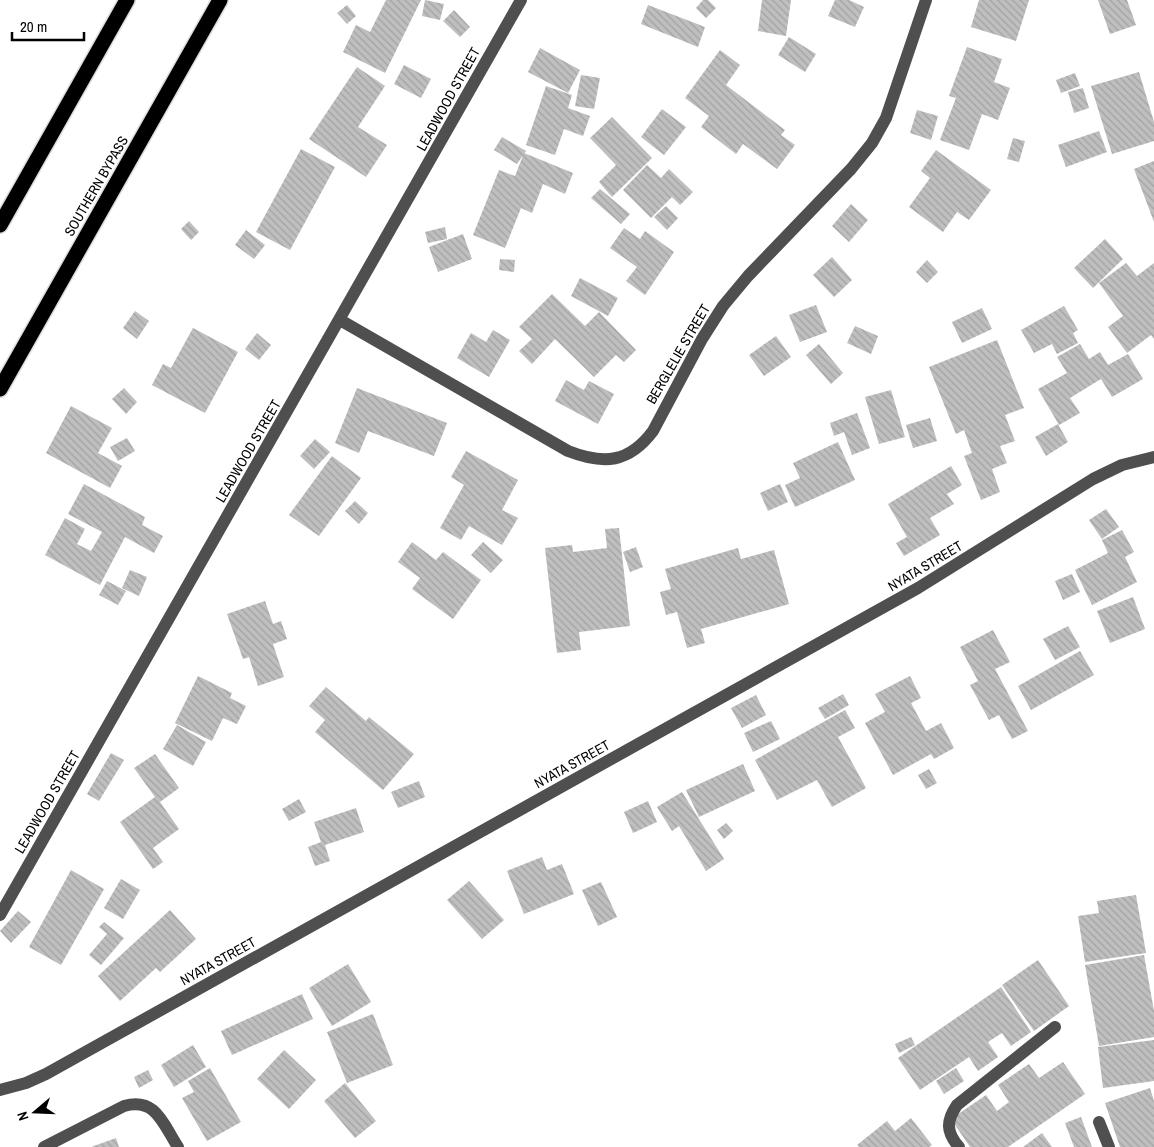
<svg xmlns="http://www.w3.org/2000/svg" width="1154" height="1147" font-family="'Archivo Narrow',sans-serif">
<defs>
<pattern id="building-back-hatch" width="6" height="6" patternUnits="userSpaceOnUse" patternTransform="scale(1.25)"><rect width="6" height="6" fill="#bfbfbf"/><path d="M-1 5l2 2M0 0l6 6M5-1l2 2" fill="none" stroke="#a2a2a2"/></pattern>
</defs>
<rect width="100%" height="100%" fill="#fff"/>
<path fill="url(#building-back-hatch)" d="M386 0H421L385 73 343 52 356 25 370 32Z
M425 0 444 4 440 20 422 16Z
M703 0H708L716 8 706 18 696 8Z
M762 0H791L786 36 758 31Z
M835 0H849L864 7 855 27 828 16Z
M979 0H1029L1016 41 971 27Z
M1098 0H1127L1136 25 1110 34Z
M347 5 356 16 347 24 337 13Z
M648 5 705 27 698 47 641 24Z
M454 10 470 27 460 37 443 21Z
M789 37 816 54 805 72 778 55Z
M967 47 1002 59 994 82 1010 88 998 120 982 114 969 150 940 140 956 98 949 96Z
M540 48 580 70 568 93 528 72Z
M720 50 740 65 726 85 785 130 781 135 795 145 777 169 743 144 736 154 701 127 709 116 685 98Z
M404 65 431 79 421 98 394 84Z
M357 67 385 86 358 127 387 145 366 177 309 139Z
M1139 72 1154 122V141L1112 154 1091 86Z
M1075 73 1080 86 1061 93 1056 80Z
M581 75 600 78 594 109 575 106Z
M546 86 572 95 568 108 590 116 583 136 564 129 555 155 526 145Z
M1083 88 1089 108 1074 113 1068 92Z
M662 109 686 127 664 155 641 137Z
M917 110 938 116 931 140 910 133Z
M612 117 652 158 612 197 599 182 616 165 590 138Z
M1099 131 1107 152 1066 167 1058 145Z
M502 137 526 151 517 164 494 150Z
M1013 138 1025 141 1019 162 1007 159Z
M301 149 335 167 290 250 256 232Z
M936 150 991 190 969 220 957 212 943 232 909 207 930 178 921 171Z
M524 153 573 173 565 194 543 184 532 213 521 208 505 248 473 235 499 170 515 176Z
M1154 161V222L1134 169Z
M647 165 661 178 669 169 693 192 680 205 672 197 651 218 623 190Z
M600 189 630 214 621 224 591 198Z
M851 204 868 220 849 242 832 226Z
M666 206 678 218 667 230 654 217Z
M189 221 199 232 191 240 181 229Z
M445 227 447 239 428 243 425 232Z
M624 228 640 239 645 231 674 252 645 295 626 281 637 267 610 248Z
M246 230 265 245 254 259 235 245Z
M463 234 472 259 438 272 429 247Z
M1105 239 1123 259 1093 288 1074 268Z
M832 257 852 280 834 297 813 275Z
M500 259 515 260 514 272 499 270Z
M927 260 938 272 927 283 916 272Z
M1126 263 1137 276 1154 263V339L1151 335 1127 353 1108 327 1123 316 1099 283Z
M580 278 618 298 608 316 571 296Z
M552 294 585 326 599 312 636 350 624 362 616 355 594 377 555 339 532 364 519 351 532 339 519 327Z
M816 305 827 332 800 342 789 315Z
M1064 306 1078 330 1073 333 1078 343 1057 354 1052 344 1034 353 1021 330Z
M982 308 992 329 962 343 952 322Z
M135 311 149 321 137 339 123 328Z
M855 326 878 336 871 354 847 343Z
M193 328 238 352 205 413 152 385 163 364 171 368Z
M493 330 510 340 489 377 457 358 471 333 486 342Z
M257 333 271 345 259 360 245 349Z
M776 336 791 357 764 376 749 355Z
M997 340 1024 408 1005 415 1015 441 1000 446 1007 463 992 469 1000 492 981 500 964 456 972 453 964 430 956 434 929 367Z
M819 344 843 373 831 384 806 355Z
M1080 344 1089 359 1100 352 1108 365 1128 354 1143 379 1112 397 1101 379 1070 398 1080 413 1059 425 1038 389 1067 373 1057 357Z
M566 380 584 390 589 381 614 394 598 424 555 401Z
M124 388 137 402 126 414 112 399Z
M357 388 447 423 434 456 368 431 359 453 335 443Z
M891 390 905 437 879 444 865 397Z
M71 406 112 428 98 453 122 466 110 488 46 453Z
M857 413 870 448 852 455 844 432 834 436 830 423Z
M930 418 937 441 913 448 906 425Z
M1058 424 1068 442 1046 456 1035 437Z
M127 438 135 451 118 461 110 447Z
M315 439 330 452 314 469 300 456Z
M838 442 855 480 795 507 785 485 800 478 793 463Z
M466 451 518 480 502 510 518 518 502 545 469 526 461 540 440 528 464 485 451 477Z
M332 456 361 478 319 536 289 515Z
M951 466 962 485 947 494 954 504 930 518 940 535 904 556 896 543 907 537 888 504Z
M84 484 145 517 142 525 163 536 154 553 125 537 100 585 45 555 65 518 85 529 77 544 91 551 102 532 68 514Z
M780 484 788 502 768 511 760 493Z
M355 501 368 513 359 524 345 511Z
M1106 509 1119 527 1102 539 1089 520Z
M619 528 630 626 579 632 581 650 557 653 545 548 572 545 573 552 607 548 605 529Z
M1122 530 1134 552 1125 557 1137 582 1092 605 1075 570 1108 553 1102 540Z
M412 542 436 560 443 552 481 580 453 619 412 589 420 578 398 562Z
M483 542 503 560 491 573 471 555Z
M636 547 643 567 630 572 623 552Z
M738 548 741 559 774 550 789 604 701 629 705 643 687 648 677 612 666 615 660 592 671 589 665 569Z
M130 570 147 577 139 596 122 588Z
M1072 574 1080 592 1063 600 1055 581Z
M107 581 126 591 118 605 99 595Z
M1133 597 1145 629 1110 643 1097 611Z
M265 601 273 624 281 621 287 639 273 644 284 677 258 686 249 657 243 659 227 614Z
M1068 626 1080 647 1055 660 1043 639Z
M993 630 1010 662 995 669 1028 731 1012 739 999 715 989 720 970 685 978 681 960 647Z
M1080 651 1094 675 1031 710 1018 686Z
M198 676 232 693 230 698 246 706 237 724 223 718 212 741 175 723Z
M910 676 921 698 911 703 926 731 941 723 954 748 934 759 931 754 893 775 865 723 885 712 875 694Z
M326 687 366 721 369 717 414 754 383 790 315 732 325 720 309 706Z
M843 694 849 705 825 719 818 708Z
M756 695 766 715 742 728 731 708Z
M845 710 855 728 838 737 866 788 832 807 817 780 777 800 755 760Z
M771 721 780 739 753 752 744 733Z
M177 725 206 742 193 766 163 749Z
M111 753 124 760 99 801 87 794Z
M155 754 179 788 160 802 179 829 153 848 163 862 153 869 120 822 155 797 134 768Z
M743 764 755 791 699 817 686 790Z
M929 769 937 783 926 789 918 775Z
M419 781 425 797 398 808 391 792Z
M682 792 724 859 706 871 679 826 672 831 657 807Z
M299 799 306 812 289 821 282 809Z
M648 801 657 822 633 833 624 812Z
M356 808 364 832 325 845 330 861 315 866 308 847 321 842 314 822Z
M726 823 733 831 724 839 717 830Z
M542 857 547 870 562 864 574 894 524 914 507 871Z
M71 870 104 889 61 965 29 947Z
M121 879 140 890 123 919 104 908Z
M469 881 504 920 482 939 447 900Z
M601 882 617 917 598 926 582 890Z
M1136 895 1146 953 1085 962 1078 916 1099 913 1097 901Z
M170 910 196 939 160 972 156 968 120 1001 98 976Z
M18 911 31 922 11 943 0 931Z
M104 922 124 938 101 965 89 955 107 934 99 927Z
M1144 955 1154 1011V1037L1099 1046 1085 965Z
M1038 960 1069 1006 1034 1031 1002 985Z
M348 964 371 1002 332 1026 309 988Z
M1001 987 1031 1032 1011 1046 1002 1033 988 1042 998 1057 978 1071 969 1057 920 1090 898 1058Z
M302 994 313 1019 232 1055 221 1031Z
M373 1014 393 1065 347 1083 327 1032Z
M911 1037 915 1045 899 1053 895 1044Z
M1154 1040V1081L1103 1088 1098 1047Z
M193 1045 206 1067 174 1087 161 1065Z
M284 1050 316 1080 289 1109 257 1079Z
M1063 1062 1085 1094 1008 1147H970L951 1119 986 1095 997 1111 1009 1102 998 1085 1029 1064 1039 1078Z
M210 1068 241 1122 207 1141 182 1098 194 1092 188 1081Z
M956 1068 964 1081 944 1094 936 1081Z
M148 1070 153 1080 139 1088 134 1077Z
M345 1083 376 1121 355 1138 324 1101Z
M1150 1088 1154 1101V1147H1120L1105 1103Z
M1081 1117 1092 1147H1074L1065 1123Z
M911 1118 932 1145 929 1147H859L857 1145 887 1121 895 1131Z
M1042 1133 1052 1147H1023Z
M116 1138 119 1147H91Z"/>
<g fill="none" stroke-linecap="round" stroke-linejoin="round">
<g stroke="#dbdbdb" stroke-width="18">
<path id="highway" d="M0 225 127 0
M0 389 220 0"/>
</g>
<path stroke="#4f4f4f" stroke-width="12" d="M340 320 568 451C604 465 629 463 653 431L702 339 723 306 748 276 851 169 872 143 886 118 926 0
M0 915 521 0
M0 1090 26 1083 46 1074 918 588 1093 479 1122 465 1154 457
M1099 1122 1109 1147
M44 1147 124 1106C156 1097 163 1124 178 1147
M959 1147C946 1132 946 1121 957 1105L1055 1027"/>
<use href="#highway" stroke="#000" stroke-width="15"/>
</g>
<g text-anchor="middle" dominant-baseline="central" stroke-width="4" stroke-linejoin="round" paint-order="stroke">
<g font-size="14" fill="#000" stroke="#fff">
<text transform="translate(448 99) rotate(-61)">LEADWOOD STREET</text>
<text transform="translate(96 186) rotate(-60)">SOUTHERN BYPASS</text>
<text transform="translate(678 354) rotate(-60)">BERGLELIE STREET</text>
<text transform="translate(248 451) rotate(-60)">LEADWOOD STREET</text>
<text transform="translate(925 566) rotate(-31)">NYATA STREET</text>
<text transform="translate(572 764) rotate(-29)">NYATA STREET</text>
<text transform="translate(47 802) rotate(-60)">LEADWOOD STREET</text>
<text transform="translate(218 961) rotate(-29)">NYATA STREET</text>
</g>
</g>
<g transform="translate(35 1112) rotate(251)" stroke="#ffffff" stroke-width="4" paint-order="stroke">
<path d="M0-4L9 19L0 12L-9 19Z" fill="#000000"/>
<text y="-8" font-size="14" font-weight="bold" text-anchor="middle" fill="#000000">N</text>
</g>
<path d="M12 32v8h72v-8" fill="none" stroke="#000000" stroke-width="2.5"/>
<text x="20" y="32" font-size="15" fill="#000000" stroke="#ffffff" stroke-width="4" paint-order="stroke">20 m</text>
</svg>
